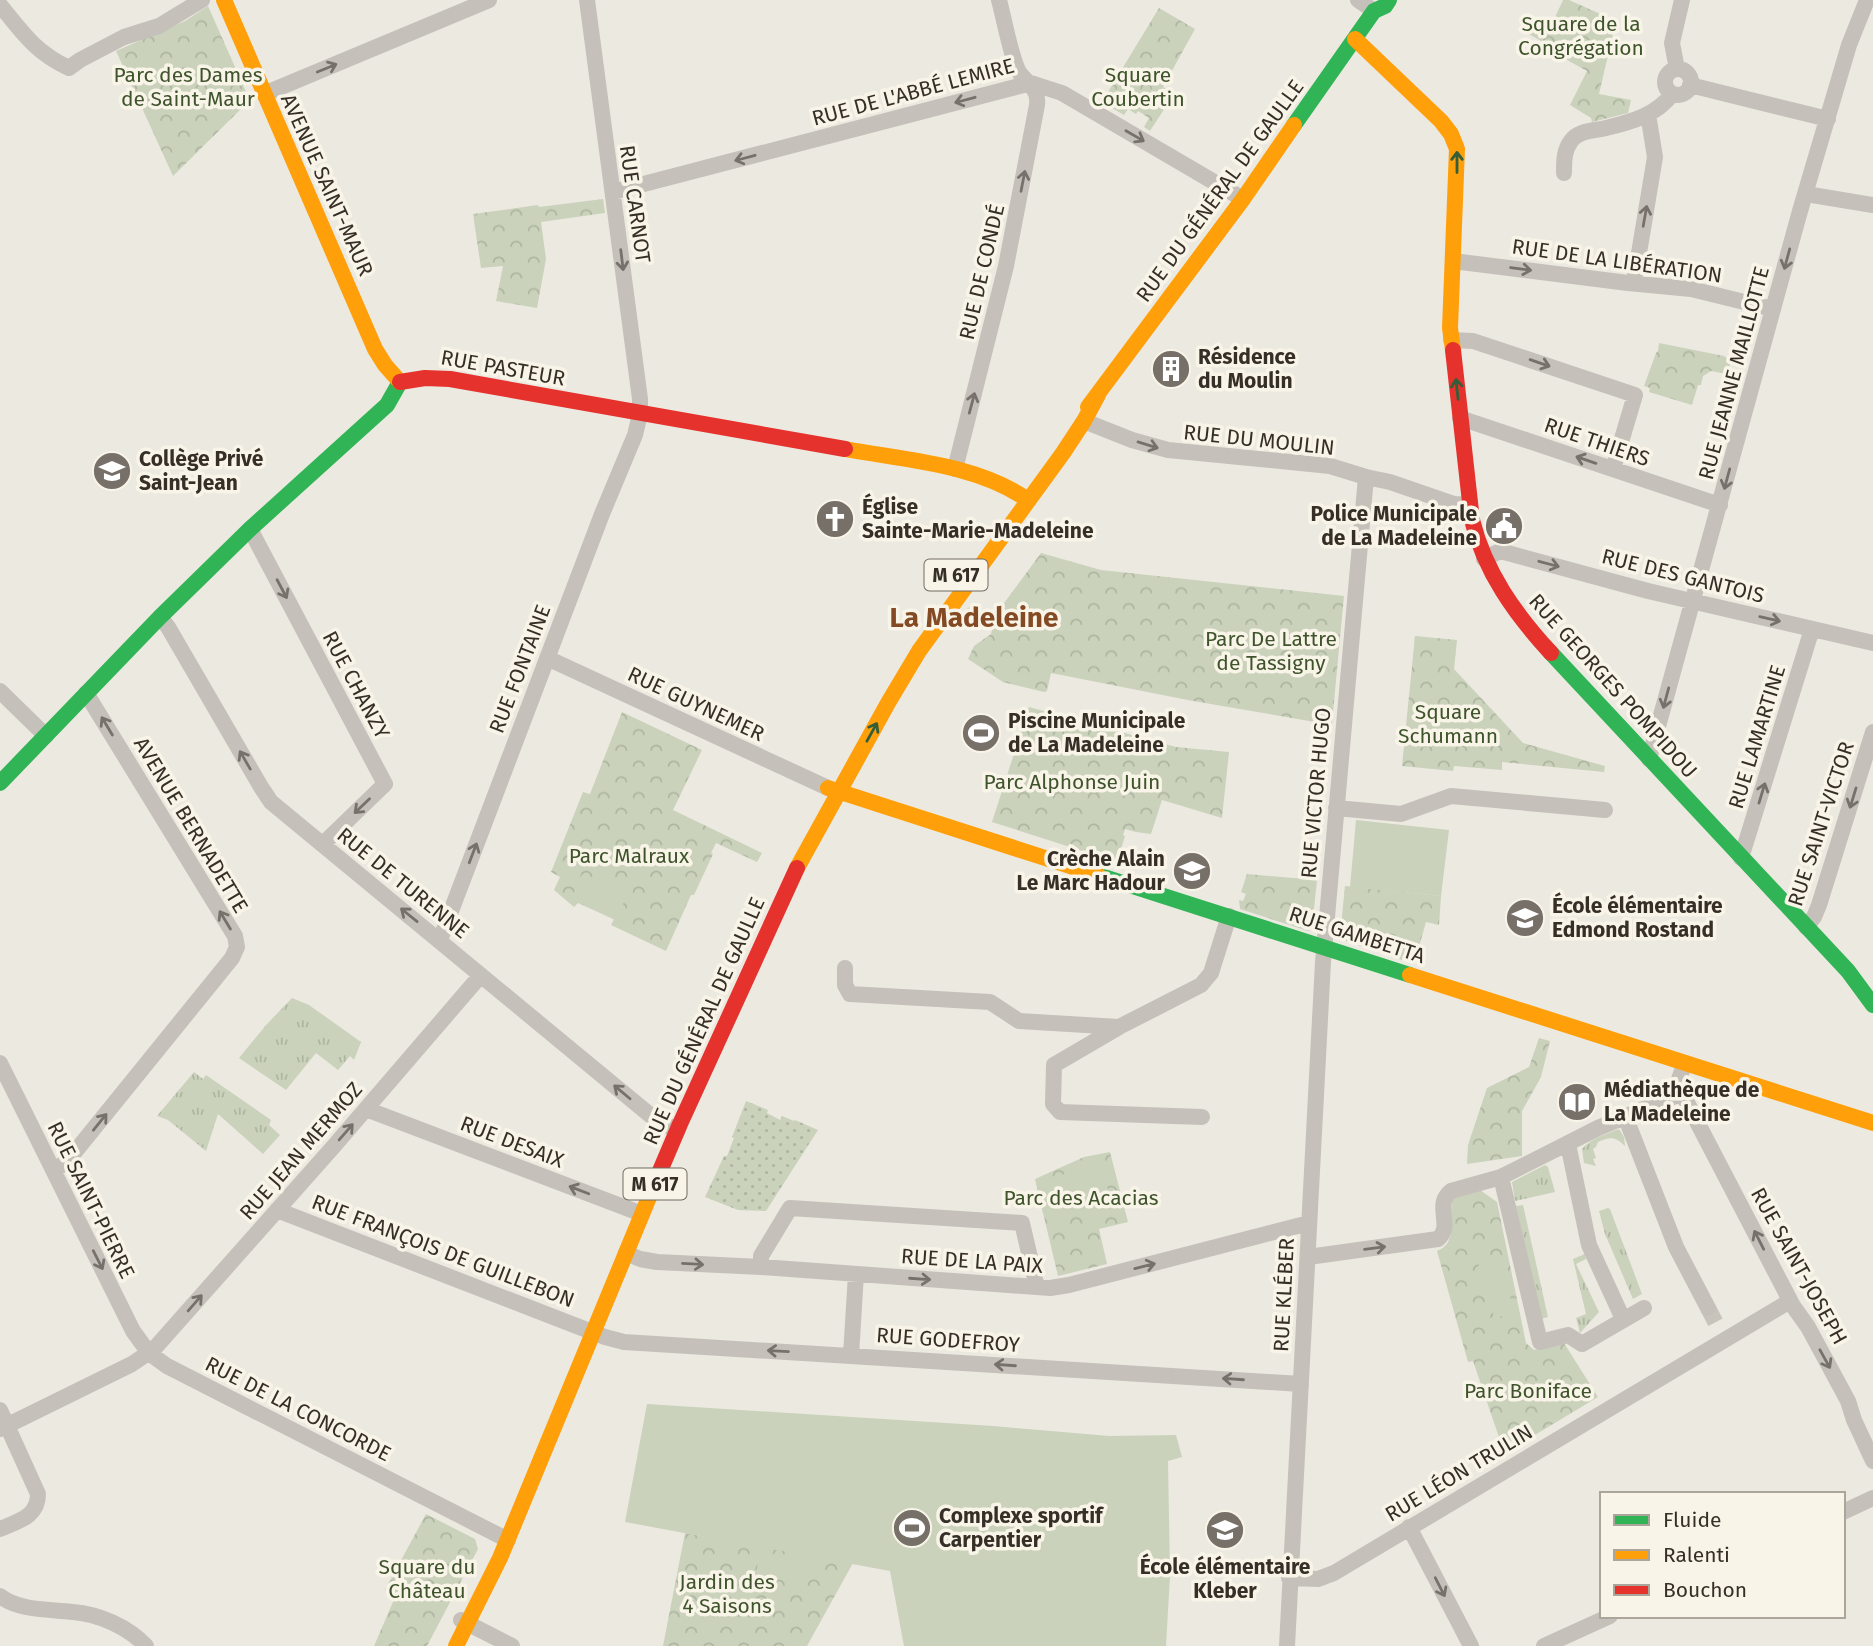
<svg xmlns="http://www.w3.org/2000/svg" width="1873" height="1646" font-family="'Fira Sans',sans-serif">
<defs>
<pattern id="grass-tufts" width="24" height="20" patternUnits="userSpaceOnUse" patternTransform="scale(1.75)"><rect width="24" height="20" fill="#cad2bb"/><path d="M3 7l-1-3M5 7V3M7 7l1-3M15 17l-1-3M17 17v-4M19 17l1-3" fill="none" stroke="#aeb5a1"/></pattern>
<pattern id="park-crowns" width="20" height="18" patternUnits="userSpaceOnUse" patternTransform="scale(1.75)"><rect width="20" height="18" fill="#cad2bb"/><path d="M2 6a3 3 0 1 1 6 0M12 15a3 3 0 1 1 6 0" fill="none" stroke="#aeb5a1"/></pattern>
<pattern id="garden-dots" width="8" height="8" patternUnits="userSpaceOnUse" patternTransform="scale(1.75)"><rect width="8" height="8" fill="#cad2bb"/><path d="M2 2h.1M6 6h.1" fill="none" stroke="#aeb5a1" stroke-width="1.8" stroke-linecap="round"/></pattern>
</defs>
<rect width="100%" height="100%" fill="#ece9e1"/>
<path fill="url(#grass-tufts)" d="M962 618a11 11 0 1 1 22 0a11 11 0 1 1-22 0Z
M292 998 309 1005 361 1042 354 1060 350 1056 338 1070 316 1053 286 1090 239 1058 267 1024Z
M194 1072 203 1079 206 1075 271 1120 269 1125 280 1135 263 1154 218 1114 206 1151 168 1120 157 1116Z
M1619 1129 1624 1137 1625 1146C1616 1137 1610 1136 1598 1142L1596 1147 1593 1149 1596 1158 1593 1159 1596 1166 1584 1163 1582 1149C1591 1138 1606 1134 1619 1129Z
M1545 1165 1548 1167 1555 1192 1515 1201 1512 1182Z
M1523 1205 1548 1317 1540 1319 1516 1206Z
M1608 1208 1610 1209 1642 1294 1633 1299 1605 1234 1599 1211Z
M1585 1254 1586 1259 1576 1264 1599 1312 1580 1333 1576 1318 1586 1314 1573 1259Z"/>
<path fill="url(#park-crowns)" d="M1563 0H1569L1616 21 1599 94 1631 100 1628 113 1592 122 1591 118 1570 105 1587 71 1551 51 1552 47 1527 33 1534 18 1551 26Z
M208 6 246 92 247 95 242 97 245 105 173 176 116 51 185 21Z
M1159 8 1195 29 1163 87 1174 94 1150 131 1144 127 1149 118 1138 111 1136 114 1128 109 1124 115 1102 102Z
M603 199 605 213 541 222 546 259 537 308 496 301 503 266 481 268 473 214 538 205 539 207Z
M1659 343 1724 356 1731 361 1727 374 1711 371 1703 376 1701 385H1698L1692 405 1649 392 1650 388 1644 386 1656 353 1658 351Z
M1041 553 1101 570 1344 596 1331 733 1324 732 1322 742 1313 740 1315 722 1193 701 1051 673 1047 691 1044 692 1003 682 968 659 974 646 991 634 996 614Z
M1415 636 1457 640 1454 669 1523 743 1605 766 1604 772 1502 762V770L1454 766 1453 771 1402 766Z
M1029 707 1176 747 1229 752 1222 818 1162 800 1151 834 1136 832 1125 829 1123 835 1125 836 1117 862 992 822Z
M622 712 702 750 673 810 762 853 757 862 716 843 711 853 713 854 694 895H691L666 951 611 925 614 919 578 903 574 907 554 890 560 877 551 872 583 792 590 794Z
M1247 874 1317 880 1312 928 1308 931 1240 909 1239 900 1243 901 1246 894 1241 892Z
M1345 886 1441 896 1439 925 1426 922 1414 964 1343 940 1340 936Z
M1539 1038 1550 1041 1541 1077 1522 1111V1156L1467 1164 1468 1145 1487 1088 1529 1067Z
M1110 1152 1128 1222 1099 1229 1107 1264 1058 1276 1035 1179 1084 1157Z
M1480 1190 1497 1202 1526 1343 1534 1350 1564 1343 1598 1397 1523 1442 1519 1437 1502 1446 1473 1361 1468 1362 1437 1251C1460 1242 1447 1216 1453 1197Z
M426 1514 475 1539 478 1549 427 1646H374L396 1595 385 1590Z
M685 1533 853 1563 807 1646H663Z"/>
<path fill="url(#garden-dots)" d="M746 1101 768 1110 767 1113 780 1120 782 1116 794 1121 795 1120 818 1130 766 1211 738 1210 705 1197 724 1156H727L734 1138 732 1137Z"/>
<path fill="#cad2bb" d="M1356 820 1449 830 1441 896 1350 887Z
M582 874 627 896 615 920 571 899Z
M1101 1164 1110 1197 1043 1213 1036 1182Z
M1502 1259 1505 1272 1477 1277 1479 1263Z
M1505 1273 1514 1314 1494 1318 1485 1277Z
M647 1404 993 1426 1109 1436 1176 1435 1182 1457 1168 1461 1170 1576 1166 1646H904L890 1571 625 1522Z
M759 1556 806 1565 802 1584 756 1575Z"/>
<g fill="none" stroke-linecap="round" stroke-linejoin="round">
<path stroke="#c8c4bc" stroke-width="16" stroke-dasharray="16 8" stroke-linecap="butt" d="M1708 1308 1717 1325"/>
<path stroke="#c5c1ba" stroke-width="16" d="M1358 0 1374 11
M0 5C23 33 35 52 69 68L80 60 124 37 159 26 202 0
M1677 69 1672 43 1682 0
M1665 82a13 13 0 1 1 26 0a13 13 0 1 1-26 0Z
M1690 85 1828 119
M264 94 489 0
M1564 173C1564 161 1564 150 1571 141 1579 130 1594 131 1606 128 1631 122 1657 115 1672 94
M613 192 1031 83 1062 93 1243 199
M1806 194 1873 205
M1453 261 1628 283 1691 289 1773 309
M1634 283 1655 157 1648 114
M1451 340 1473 341 1635 395 1613 469
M1460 418 1720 505
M1084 421 1132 440 1168 450 1330 466 1366 477 1390 482 1454 504 1470 505
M955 469 1006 266 1037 105C1039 88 1027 84 1019 72 1011 58 1004 18 999 0
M250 529 385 784 323 844
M1484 559 1498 552H1504L1648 591 1873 643
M160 617 168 627 261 787 271 802 650 1115 677 1131
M547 658 828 788
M0 691 46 736
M1649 759 1800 211 1849 45 1867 0
M1336 808 1401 814 1451 796 1605 810
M1741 858 1812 629
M1806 927 1814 917 1819 905 1873 732
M440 940 602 514 635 435 640 414V399L587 0
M845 968V985L850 994 990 1002 1019 1021 1119 1027
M0 1063 133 1331 149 1353 167 1366 508 1540
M1682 1093 1793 1306 1808 1327 1848 1401 1854 1420 1873 1461
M366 1109 642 1214
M1625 1116 1676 1247 1708 1308
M1202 1117 1060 1112 1053 1104 1054 1065 1119 1027 1201 985 1211 973 1229 916
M1568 1144 1589 1245 1623 1319
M53 1170 62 1165 74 1153 232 958 237 947 235 936 86 693
M277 1210 605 1337 624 1342 1301 1384
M626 1253 640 1259 657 1262 761 1267 1050 1288 1069 1285 1309 1223
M1308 1257 1438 1239C1454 1226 1433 1205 1451 1191L1501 1177
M761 1267V1256L790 1208 1022 1223 1037 1287
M1644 1308 1582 1344 1568 1335 1540 1342 1501 1177 1598 1128 1682 1093 1679 1079 1685 1063
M851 1355 856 1274
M0 1410 38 1494C38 1517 18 1521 0 1529
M0 1429 132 1364 154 1349 334 1146 481 975
M1843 1512 1873 1498
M1409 1527 1471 1646
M1289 1578 1318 1579 1334 1573 1790 1301
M0 1596C19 1611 50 1609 73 1612 99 1614 128 1627 146 1646
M461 1620 512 1646
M1287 1646 1323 962 1366 477
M1544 1646 1610 1616"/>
<path stroke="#30b455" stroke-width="16" d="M1294 125 1374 11 1385 6 1389 0
M1551 653 1848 971 1873 1005
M0 783 160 617 250 529 387 405 400 382
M1098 875 1410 975"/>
<path stroke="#ff9f0a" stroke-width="16" d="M224 0 375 349 385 365 400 382
M1355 39 1441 121 1451 134 1457 149 1450 328 1453 350
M1088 407 1243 199 1294 125
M845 449C905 460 977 464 1028 500
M828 788 1098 875
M797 868 888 703 919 651 1063 453 1084 421 1098 395
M1410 975 1873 1123
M456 1646 500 1558 657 1178"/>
<path stroke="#e5322d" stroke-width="16" d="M1453 350 1472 520C1485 572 1515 614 1551 653
M400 382 425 378 450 379 845 449
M657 1178 680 1124 797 868"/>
</g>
<defs><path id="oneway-shaft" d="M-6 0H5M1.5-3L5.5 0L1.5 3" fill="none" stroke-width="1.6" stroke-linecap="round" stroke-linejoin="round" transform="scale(1.75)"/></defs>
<g stroke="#76716a">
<use href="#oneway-shaft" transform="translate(327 68) rotate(-22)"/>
<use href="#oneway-shaft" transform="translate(965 100) rotate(165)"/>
<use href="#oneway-shaft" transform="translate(1135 136) rotate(30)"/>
<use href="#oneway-shaft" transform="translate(745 158) rotate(165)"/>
<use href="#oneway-shaft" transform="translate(1023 181) rotate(-79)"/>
<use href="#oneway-shaft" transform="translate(1645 216) rotate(-80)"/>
<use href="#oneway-shaft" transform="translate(1787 259) rotate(105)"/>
<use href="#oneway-shaft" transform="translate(622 260) rotate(83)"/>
<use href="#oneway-shaft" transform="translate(1521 269) rotate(8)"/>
<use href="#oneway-shaft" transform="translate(1540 363) rotate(19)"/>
<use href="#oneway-shaft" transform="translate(972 403) rotate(-75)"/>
<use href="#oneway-shaft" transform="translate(1148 445) rotate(17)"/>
<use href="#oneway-shaft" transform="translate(1586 460) rotate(-161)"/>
<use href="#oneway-shaft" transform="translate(1727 479) rotate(105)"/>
<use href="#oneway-shaft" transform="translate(1549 564) rotate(15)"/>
<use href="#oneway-shaft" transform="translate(282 589) rotate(62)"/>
<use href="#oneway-shaft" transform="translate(1770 619) rotate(13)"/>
<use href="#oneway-shaft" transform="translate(1666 698) rotate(105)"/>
<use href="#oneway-shaft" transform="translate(107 726) rotate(-121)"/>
<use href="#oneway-shaft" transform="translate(245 760) rotate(-120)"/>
<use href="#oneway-shaft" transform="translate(1762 793) rotate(-73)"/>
<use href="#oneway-shaft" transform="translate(1853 798) rotate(107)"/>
<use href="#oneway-shaft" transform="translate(362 806) rotate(136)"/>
<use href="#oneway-shaft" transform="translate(473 853) rotate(-69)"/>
<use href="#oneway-shaft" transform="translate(409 915) rotate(-141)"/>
<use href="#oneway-shaft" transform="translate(225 920) rotate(-121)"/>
<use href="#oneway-shaft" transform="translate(622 1092) rotate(-140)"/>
<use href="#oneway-shaft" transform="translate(100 1122) rotate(-51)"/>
<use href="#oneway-shaft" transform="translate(346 1132) rotate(-49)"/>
<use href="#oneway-shaft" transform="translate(579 1190) rotate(-159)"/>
<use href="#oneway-shaft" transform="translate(1759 1240) rotate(-117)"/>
<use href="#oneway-shaft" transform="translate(1375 1248) rotate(-7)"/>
<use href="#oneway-shaft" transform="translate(98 1260) rotate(63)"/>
<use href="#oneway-shaft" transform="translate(693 1264) rotate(3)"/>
<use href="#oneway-shaft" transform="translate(1145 1266) rotate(-14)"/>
<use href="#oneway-shaft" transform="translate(920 1279) rotate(4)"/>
<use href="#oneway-shaft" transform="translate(195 1303) rotate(-49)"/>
<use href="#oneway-shaft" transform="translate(778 1351) rotate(-177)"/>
<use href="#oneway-shaft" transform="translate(1825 1359) rotate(61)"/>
<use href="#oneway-shaft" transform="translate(1005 1365) rotate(-176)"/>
<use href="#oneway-shaft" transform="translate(1233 1379) rotate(-176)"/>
<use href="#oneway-shaft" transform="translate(1440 1587) rotate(63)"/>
</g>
<g stroke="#345e38">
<use href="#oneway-shaft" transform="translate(1457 162) rotate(-90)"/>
<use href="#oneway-shaft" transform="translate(1457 389) rotate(-96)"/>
<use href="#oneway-shaft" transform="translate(872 732) rotate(-61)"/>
</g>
<defs>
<g id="building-disc" transform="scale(2.0125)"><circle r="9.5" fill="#767069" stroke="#f9f4e8"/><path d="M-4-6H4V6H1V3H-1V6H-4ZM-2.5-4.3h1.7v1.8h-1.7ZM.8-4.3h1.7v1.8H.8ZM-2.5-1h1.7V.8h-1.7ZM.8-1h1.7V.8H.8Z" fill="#fff"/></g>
<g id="school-disc" transform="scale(2.0125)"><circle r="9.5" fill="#767069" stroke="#f9f4e8"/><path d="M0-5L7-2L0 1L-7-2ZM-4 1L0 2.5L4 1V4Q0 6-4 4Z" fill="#fff"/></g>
<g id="church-disc" transform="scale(2.0125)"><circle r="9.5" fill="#767069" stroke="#f9f4e8"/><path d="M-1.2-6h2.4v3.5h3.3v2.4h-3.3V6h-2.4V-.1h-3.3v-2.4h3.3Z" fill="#fff"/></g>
<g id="civic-disc" transform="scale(2.0125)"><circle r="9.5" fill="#767069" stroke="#f9f4e8"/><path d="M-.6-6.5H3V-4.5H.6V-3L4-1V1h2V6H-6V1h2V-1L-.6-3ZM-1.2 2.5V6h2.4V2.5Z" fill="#fff"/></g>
<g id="stadium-disc" transform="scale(2.0125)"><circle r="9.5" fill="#767069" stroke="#f9f4e8"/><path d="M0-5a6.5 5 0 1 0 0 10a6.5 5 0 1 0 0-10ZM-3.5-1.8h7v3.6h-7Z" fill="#fff"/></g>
<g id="library-disc" transform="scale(2.0125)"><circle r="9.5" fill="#767069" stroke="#f9f4e8"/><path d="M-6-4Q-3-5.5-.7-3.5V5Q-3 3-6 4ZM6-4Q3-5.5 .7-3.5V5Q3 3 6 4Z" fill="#fff"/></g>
</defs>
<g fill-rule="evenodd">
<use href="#building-disc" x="1171" y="369"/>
<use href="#school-disc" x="112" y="471"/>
<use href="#church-disc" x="835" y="519"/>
<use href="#civic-disc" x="1504" y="526"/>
<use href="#stadium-disc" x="981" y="733"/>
<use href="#school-disc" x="1192" y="871"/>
<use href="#school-disc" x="1525" y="918"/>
<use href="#library-disc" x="1577" y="1102"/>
<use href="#stadium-disc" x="912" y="1528"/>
<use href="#school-disc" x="1225" y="1530"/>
</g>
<g text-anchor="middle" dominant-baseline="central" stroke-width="7" stroke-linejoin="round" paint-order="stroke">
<g fill="#f9f4e8" stroke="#706a62" stroke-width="2">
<rect x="924.5" y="559.5" width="63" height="31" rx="5"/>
<rect x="623.5" y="1168.5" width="63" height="31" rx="5"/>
</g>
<g font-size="19" font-weight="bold" fill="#362f28">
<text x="956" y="575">M 617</text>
<text x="655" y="1184">M 617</text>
</g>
<g font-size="21" fill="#3f542c" stroke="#f9f4e8">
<text x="1581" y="24">Square de la<tspan x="1581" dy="24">Congrégation</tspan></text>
<text x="188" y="75">Parc des Dames<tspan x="188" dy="24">de Saint-Maur</tspan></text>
<text x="1138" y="75">Square<tspan x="1138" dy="24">Coubertin</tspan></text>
<text x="1271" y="639">Parc De Lattre<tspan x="1271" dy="24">de Tassigny</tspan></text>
<text x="1448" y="712">Square<tspan x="1448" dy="24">Schumann</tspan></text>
<text x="1072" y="782">Parc Alphonse Juin</text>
<text x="629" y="856">Parc Malraux</text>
<text x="1081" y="1198">Parc des Acacias</text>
<text x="1528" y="1391">Parc Boniface</text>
<text x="427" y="1567">Square du<tspan x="427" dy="24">Château</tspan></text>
<text x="727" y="1582">Jardin des<tspan x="727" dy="24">4 Saisons</tspan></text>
</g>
<g font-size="21" fill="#362f28" stroke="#f9f4e8">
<text transform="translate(913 92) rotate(-15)">RUE DE L'ABBÉ LEMIRE</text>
<text transform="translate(327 185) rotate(66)">AVENUE SAINT-MAUR</text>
<text transform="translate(1220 191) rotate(-54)">RUE DU GÉNÉRAL DE GAULLE</text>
<text transform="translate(635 204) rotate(82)">RUE CARNOT</text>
<text transform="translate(1617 261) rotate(8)">RUE DE LA LIBÉRATION</text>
<text transform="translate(982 272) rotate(-77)">RUE DE CONDÉ</text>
<text transform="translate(503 368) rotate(10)">RUE PASTEUR</text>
<text transform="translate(1734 373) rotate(-75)">RUE JEANNE MAILLOTTE</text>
<text transform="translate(1259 440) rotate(6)">RUE DU MOULIN</text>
<text transform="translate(1597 442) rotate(19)">RUE THIERS</text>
<text transform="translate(1683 576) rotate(14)">RUE DES GANTOIS</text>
<text transform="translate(520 669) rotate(-69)">RUE FONTAINE</text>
<text transform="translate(356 685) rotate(62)">RUE CHANZY</text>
<text transform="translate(1613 686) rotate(48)">RUE GEORGES POMPIDOU</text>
<text transform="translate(696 704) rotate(25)">RUE GUYNEMER</text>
<text transform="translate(1757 737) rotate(-73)">RUE LAMARTINE</text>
<text transform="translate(1316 793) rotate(-85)">RUE VICTOR HUGO</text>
<text transform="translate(1821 824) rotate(-72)">RUE SAINT-VICTOR</text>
<text transform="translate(191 825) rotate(59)">AVENUE BERNADETTE</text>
<text transform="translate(403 883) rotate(39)">RUE DE TURENNE</text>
<text transform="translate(1357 935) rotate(18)">RUE GAMBETTA</text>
<text transform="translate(704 1021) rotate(-66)">RUE DU GÉNÉRAL DE GAULLE</text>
<text transform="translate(512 1142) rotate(21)">RUE DESAIX</text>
<text transform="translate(301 1151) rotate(-49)">RUE JEAN MERMOZ</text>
<text transform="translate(91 1200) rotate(64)">RUE SAINT-PIERRE</text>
<text transform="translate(443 1251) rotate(21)">RUE FRANÇOIS DE GUILLEBON</text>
<text transform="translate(972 1261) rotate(4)">RUE DE LA PAIX</text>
<text transform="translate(1799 1266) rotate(61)">RUE SAINT-JOSEPH</text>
<text transform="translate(1284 1295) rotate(-87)">RUE KLÉBER</text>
<text transform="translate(948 1340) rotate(4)">RUE GODEFROY</text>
<text transform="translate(298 1409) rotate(27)">RUE DE LA CONCORDE</text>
<text transform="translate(1459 1473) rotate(-31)">RUE LÉON TRULIN</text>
</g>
<g font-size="21" font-weight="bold" fill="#362f28" stroke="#f9f4e8" text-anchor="start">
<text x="1198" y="357">Résidence<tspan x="1198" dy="24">du Moulin</tspan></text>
<text x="139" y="459">Collège Privé<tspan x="139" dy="24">Saint-Jean</tspan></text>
<text x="862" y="507">Église<tspan x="862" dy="24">Sainte-Marie-Madeleine</tspan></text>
<text x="1477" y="514" text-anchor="end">Police Municipale<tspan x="1477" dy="24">de La Madeleine</tspan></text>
<text x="1008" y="721">Piscine Municipale<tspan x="1008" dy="24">de La Madeleine</tspan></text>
<text x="1165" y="859" text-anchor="end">Crèche Alain<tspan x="1165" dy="24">Le Marc Hadour</tspan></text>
<text x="1552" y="906">École élémentaire<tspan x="1552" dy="24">Edmond Rostand</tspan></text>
<text x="1604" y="1090">Médiathèque de<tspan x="1604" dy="24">La Madeleine</tspan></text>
<text x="939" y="1516">Complexe sportif<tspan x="939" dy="24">Carpentier</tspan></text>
<text x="1225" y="1567" text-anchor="middle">École élémentaire<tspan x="1225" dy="24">Kleber</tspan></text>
</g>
<g font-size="28" font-weight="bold" fill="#834a23" stroke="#f9f4e8">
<text x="974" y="617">La Madeleine</text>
</g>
</g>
<rect x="1600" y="1492" width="245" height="126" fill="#f9f4e8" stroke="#aba59b" stroke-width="2"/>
<rect x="1614" y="1515" width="35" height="10" fill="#30b455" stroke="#aba59b" stroke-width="2"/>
<text x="1663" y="1527" font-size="21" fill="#362f28">Fluide</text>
<rect x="1614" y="1550" width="35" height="10" fill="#ff9f0a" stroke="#aba59b" stroke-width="2"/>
<text x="1663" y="1562" font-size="21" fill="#362f28">Ralenti</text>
<rect x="1614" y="1585" width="35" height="10" fill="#e5322d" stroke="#aba59b" stroke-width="2"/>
<text x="1663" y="1597" font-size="21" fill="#362f28">Bouchon</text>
</svg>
